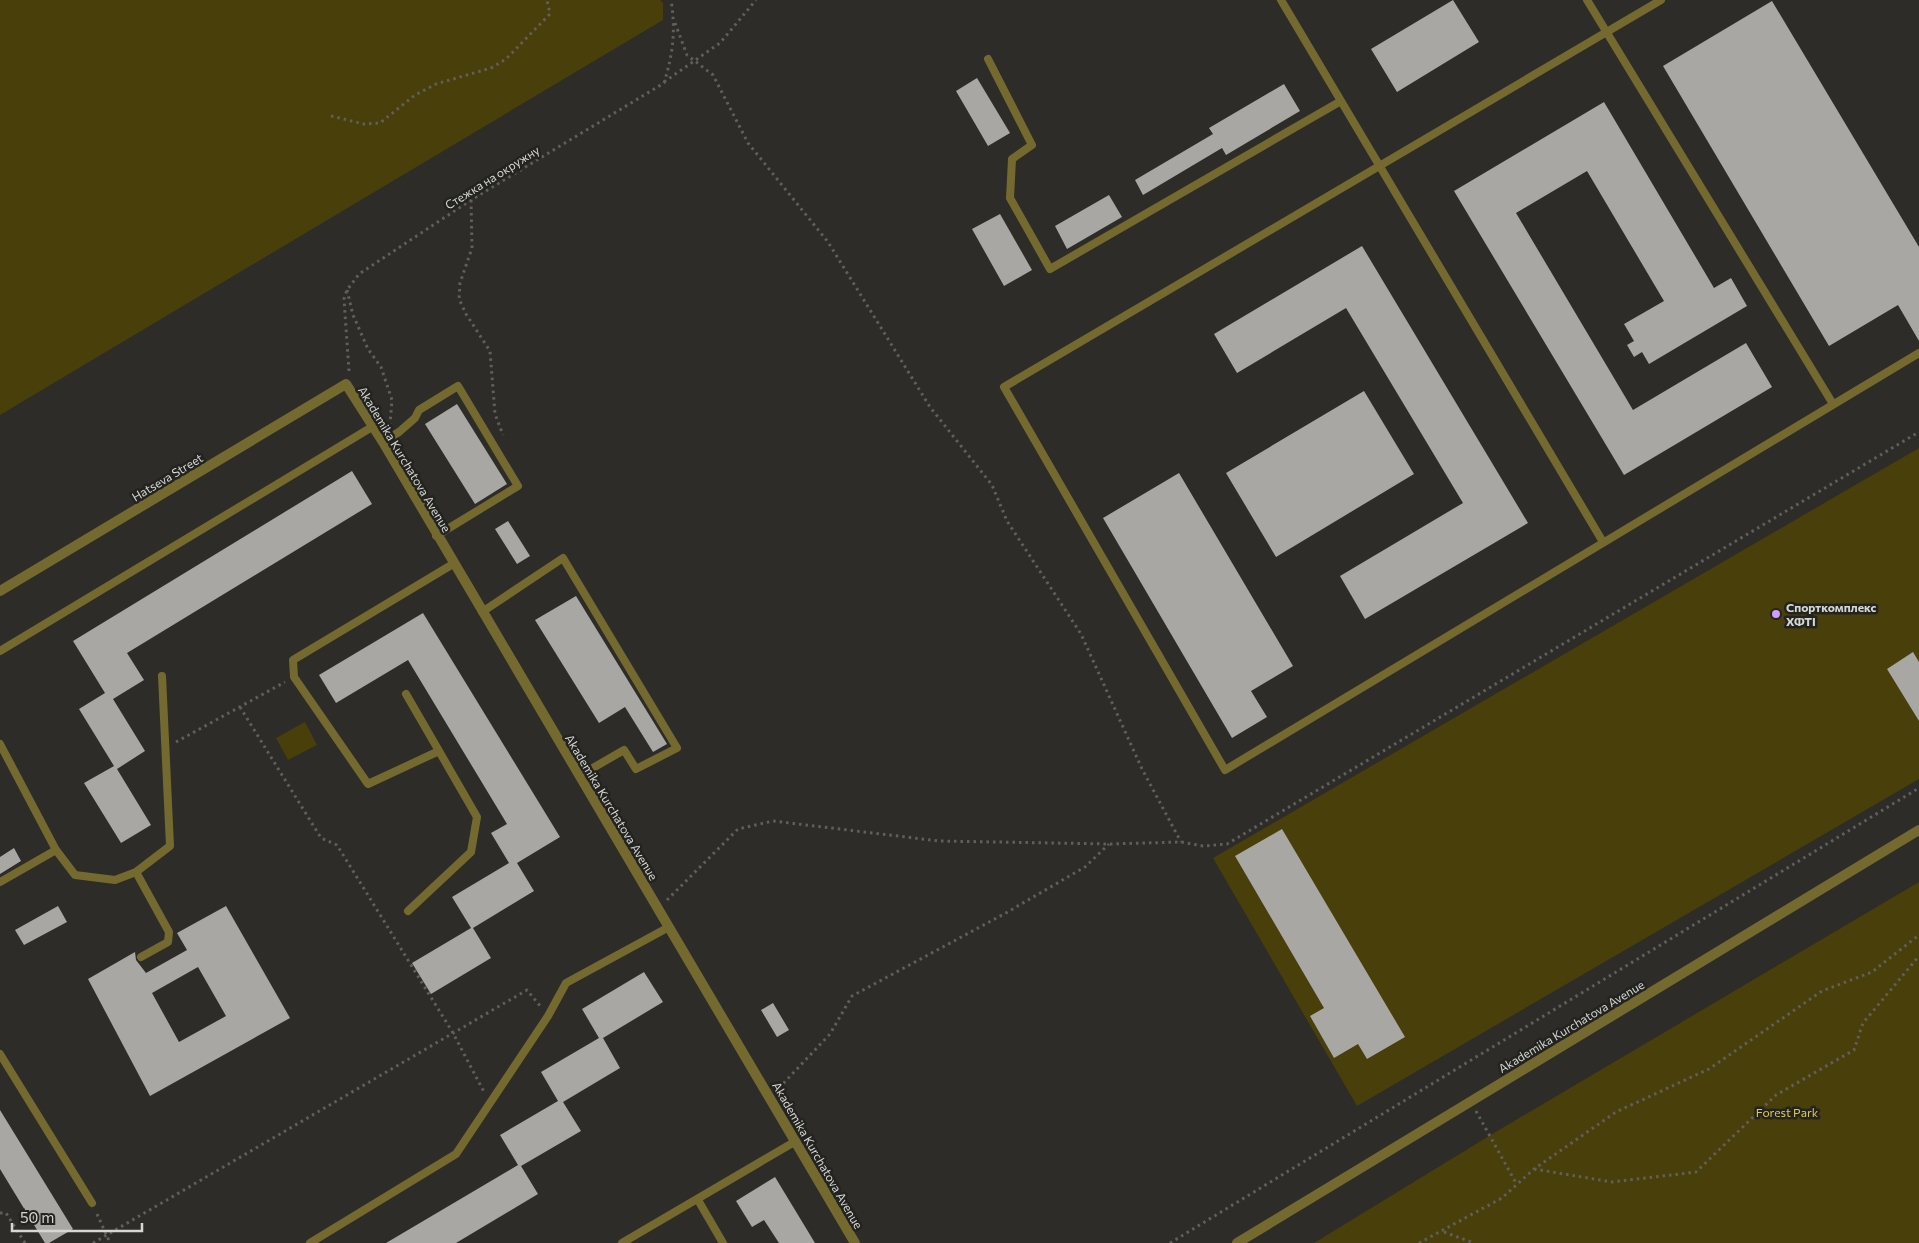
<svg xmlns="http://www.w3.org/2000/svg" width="1919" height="1243" font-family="Commissioner,sans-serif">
<rect width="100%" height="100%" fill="#2d2c29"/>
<path fill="#483f0a" d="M0 0H660L663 3V20L0 415Z
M1919 448V779L1357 1106 1213 858Z
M305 722 317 745 288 760 276 738Z
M1919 882V1243H1314L1494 1133Z"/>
<path fill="#a8a7a4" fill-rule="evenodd" d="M1453 0 1479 42 1397 92 1371 49Z
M1772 1 1919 247V341L1898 305 1829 346 1663 66Z
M977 78 1010 133 988 146 956 91Z
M1284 84 1300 111 1226 155 1222 148 1143 195 1135 180 1213 134 1209 128Z
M1604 102 1714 288 1731 278 1747 306 1649 364 1642 352 1634 357 1627 345 1634 341 1624 324 1664 301 1587 171 1516 213 1633 410 1746 343 1772 387 1624 475 1454 191Z
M1109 195 1122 217 1067 249 1055 226Z
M1000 214 1032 270 1004 286 972 229Z
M1362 246 1528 523 1365 619 1340 576 1463 503 1346 308 1237 373 1214 334Z
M1364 391 1414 474 1276 557 1226 473Z
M457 404 507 484 475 504 425 424Z
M352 471 372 504 127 653 144 680 113 699 145 751 117 769 151 825 121 843 84 783 114 766 79 709 105 693 73 641Z
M1179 473 1293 666 1251 691 1267 717 1232 738 1103 518Z
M508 521 530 556 517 564 495 529Z
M576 596 667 744 653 752 625 707 599 723 535 620Z
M423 613 560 837 517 863 534 891 473 928 491 958 431 994 412 963 471 928 452 897 509 863 491 833 507 824 408 660 336 703 319 675Z
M1913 652 1919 662V721L1887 669Z
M1282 829 1405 1037 1367 1059 1358 1044 1334 1058 1310 1016 1324 1008 1235 856Z
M14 848 21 861 0 874V857Z
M58 906 67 922 24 945 15 930Z
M226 906 290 1018 150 1096 88 979 135 952 136 960 146 973 187 950 177 933ZM198 967 226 1016 179 1042 152 993Z
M644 972 663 1002 603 1038 620 1068 563 1102 581 1131 521 1166 538 1194 456 1243H386L518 1165 500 1135 558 1101 541 1072 599 1038 582 1009Z
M773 1003 789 1030 777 1037 761 1010Z
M0 1110 73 1229 49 1243H45L0 1169Z
M775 1177 815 1243H779L764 1220 752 1227 736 1201Z"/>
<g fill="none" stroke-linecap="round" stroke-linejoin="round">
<path stroke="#605f5c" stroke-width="3" stroke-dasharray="2.5 4" stroke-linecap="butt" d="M675 23 687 55 713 75 748 143 828 242 930 407 992 485 1007 521 1081 634 1142 769 1181 842
M664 82 720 43 756 0
M331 116 364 124 380 123 415 95 436 84 491 68 506 59 550 14 547 0
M471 200 472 248 460 283 459 299 466 314 490 351 495 414 503 435
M347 290 353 315 368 349 381 367 392 400 390 424
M349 371 344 299 347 290 359 274 471 200 664 83C673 54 676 30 671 0
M240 707 321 838 337 845 453 1033 484 1092
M176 742 285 682
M667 900 738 829 773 821 939 841 1109 844 1181 842 1203 846 1227 844 1919 432
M779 1088 830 1034 852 996 1004 914 1085 867 1109 844
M1476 1111 1516 1183
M1534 1169 1612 1182 1696 1172 1776 1095 1854 1050 1863 1023 1919 956
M0 1213H6L25 1243
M97 1214 110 1243
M1444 1232 1474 1243
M93 1243 527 990 541 1007
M1170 1243 1919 788
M1419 1243 1502 1198 1534 1169 1616 1112 1709 1069 1822 991 1872 972 1919 935"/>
<path stroke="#746a2f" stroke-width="8" d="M1281 0 1603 542
M1587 0 1833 404
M1661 0 1004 387 1225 770 1919 353
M988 59 1032 145 1012 159 1010 198 1050 269 1341 101
M383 442 399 432 415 418 419 410 458 386 518 486 436 536
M482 612 563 558 677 748 636 769 624 750 579 776
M0 651 372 427
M406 694 439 751 368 784 294 677 293 660 453 564
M0 744 56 850 75 875 115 880 136 872 170 846 162 676
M136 872 169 932 168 942 141 957
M0 882 56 850
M408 911 471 852 477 817 439 751
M0 1054 92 1203
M698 1200 723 1243
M310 1243 456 1154 548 1016 566 983 669 927
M622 1243 796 1141"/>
<path stroke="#746a2f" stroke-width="10" d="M0 591 346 384 383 442 855 1243
M1237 1243 1919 830"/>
</g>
<circle fill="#d39cfc" stroke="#232320" stroke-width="2" cx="1776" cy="614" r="5"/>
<g text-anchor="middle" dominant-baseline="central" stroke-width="5" stroke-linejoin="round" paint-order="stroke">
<g font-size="12" fill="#d6d6d4" stroke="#232320">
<text transform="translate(492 177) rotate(-32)">Стежка на окружну</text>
<text transform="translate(405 459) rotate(59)">Akademika Kurchatova Avenue</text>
<text transform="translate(167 477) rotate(-31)">Hatseva Street</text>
<text transform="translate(612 807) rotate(59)">Akademika Kurchatova Avenue</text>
<text transform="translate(1571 1026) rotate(-31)">Akademika Kurchatova Avenue</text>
<text transform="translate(818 1155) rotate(60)">Akademika Kurchatova Avenue</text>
</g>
<g font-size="12" font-weight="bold" fill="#d6d6d4" stroke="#232320" text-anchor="start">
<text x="1786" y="607">Спорткомплекс<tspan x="1786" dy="14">ХФТІ</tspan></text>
</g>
<g font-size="12" fill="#e1cb49" stroke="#232320">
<text x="1787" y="1112">Forest Park</text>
</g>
</g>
<path d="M12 1223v8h130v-8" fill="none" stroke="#d6d6d4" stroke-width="2.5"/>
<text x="20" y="1223" font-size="15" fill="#d6d6d4" stroke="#232320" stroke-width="4" paint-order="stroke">50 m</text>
</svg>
